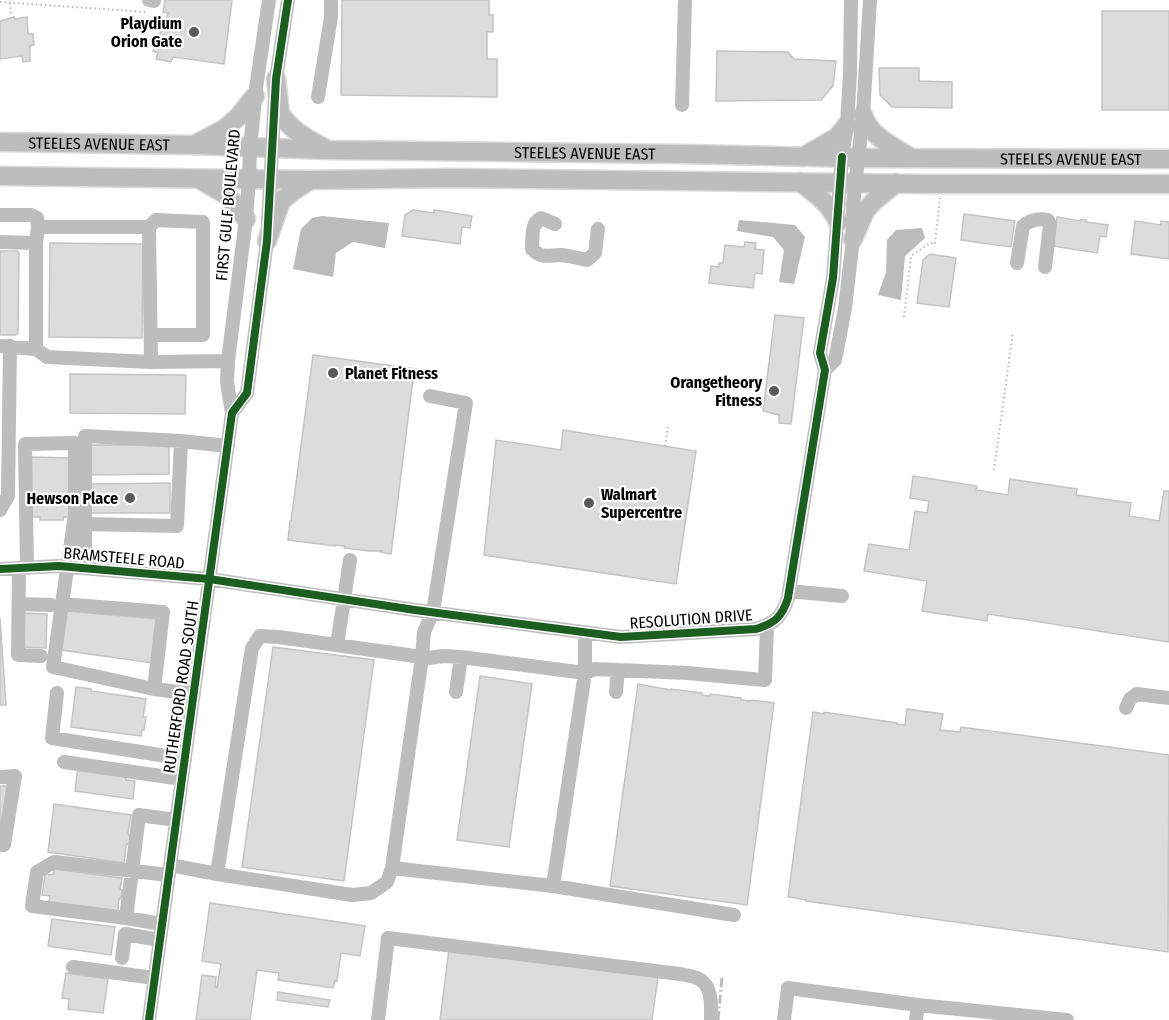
<svg xmlns="http://www.w3.org/2000/svg" width="1169" height="1020" font-family="'Fira Sans Condensed',sans-serif">
<rect width="100%" height="100%" fill="#fff"/>
<path fill="#bbb" d="M322 216 389 223 385 248 353 242 336 253 333 277 293 269 301 229 312 218Z
M739 220 795 225 805 237 794 284 779 282 784 250 773 237 737 231Z
M922 228 925 238 905 256 901 300 878 295 886 272 887 240 896 230Z"/>
<path fill="#dcdcdc" stroke="#c4c4c4" stroke-width="1.5" d="M165 0H232L224 64 173 57 171 62 156 59 158 53 153 51 168 13 163 12Z
M342 0H489V15H493V32H487V59H497V97L341 95Z
M1102 11H1169V110H1102Z
M14 17 15 19 27 17 28 34H33L34 45 30 46V61L23 62 22 56 0 59V21Z
M717 51 788 52 794 59 836 61 833 86 821 100 716 101Z
M879 68H919V81L952 82V108L892 107 880 95Z
M413 210 434 213V210L472 216 470 228 462 227 460 244 402 236 405 215Z
M964 214 1015 221 1011 247 961 240Z
M1057 217 1080 221 1081 219 1086 220V222L1108 225 1106 237 1100 236 1097 253 1052 246Z
M1135 221 1161 225V221L1169 222V259L1131 254Z
M745 242 756 243 755 249 764 250 762 274 755 273 753 288 709 283 711 266 719 267V263H723L725 245 744 247Z
M50 243 143 244 142 338 49 337Z
M0 251H17L19 253 18 333 16 335H0Z
M930 254 956 258 949 307 917 303 923 260Z
M775 315 804 318 791 424 779 423V415L763 411Z
M313 355 416 369 412 387 391 554 381 552 382 551H369L344 548 345 546 335 545V546L288 540 290 521H291Z
M70 374 186 375 185 414 70 413Z
M563 430 696 451 676 584 484 555 496 440 561 450Z
M91 445H169V474L91 475Z
M31 457 73 458 72 517H64L63 520H40V517H31Z
M913 476 977 486 976 490 1008 495 1010 479 1077 489 1076 495 1131 503 1129 516 1159 521 1164 491H1169V642L988 614 987 621 922 611 927 581 864 571 869 544 909 550 915 511 927 513 929 501 910 498Z
M170 483V513H91V484Z
M66 611 158 619 152 663 61 650Z
M22 613 47 614 46 648 20 647Z
M0 618 6 705H0Z
M273 647 374 660 344 881 242 867Z
M480 676 532 684 509 847 457 840Z
M638 684 671 690V689L702 693V695L710 696V694L741 698V700L751 701 752 700 774 703 747 905 610 886Z
M76 687 91 689V691L146 699 143 717H146L144 730H142L141 736 71 727Z
M907 709 943 714 940 730 960 732 961 727 1169 755 1168 952 806 901V900L788 897 813 712 824 714V712L897 723V724L905 725Z
M78 767 126 774V780L135 781 133 799 75 791Z
M0 786H7L0 838Z
M54 804 131 815 128 833 131 839 126 846 124 863 48 852Z
M54 869 122 878 120 889 122 890 121 899H119L118 911 49 902 50 896 42 895 45 874 53 875Z
M210 903 365 926 360 956 341 953 337 981H335L333 988 278 980 279 973 257 970 250 1020H196L202 975 216 977 215 987H217L221 964 202 961Z
M52 919 115 927 111 955 48 946Z
M449 949 658 977 652 1020H440Z
M66 973 108 979 103 1013 68 1009 69 999 62 998Z
M278 992 330 1000 328 1007 277 1000Z"/>
<g fill="none" stroke-linecap="round" stroke-linejoin="round">
<g stroke="#dbdbdb" stroke-width="21">
<g id="major">
<path d="M276 79 280 113C291 131 308 139 326 149"/>
<path d="M863 115C870 136 892 146 910 157"/>
<path id="s1" d="M0 142 193 145 327 150 683 154 859 158 1169 159"/>
<path d="M194 145 226 128 238 117 255 96"/>
<path d="M803 157 837 137 847 125"/>
<path d="M0 176 310 180 449 178 927 184H1169"/>
<path d="M199 179 228 196 246 219"/>
<path d="M800 182C815 193 830 204 838 222"/>
<path d="M853 239 865 211 874 201 896 183"/>
<path d="M267 241 281 201 292 192 310 180"/>
</g>
</g>
<path stroke="#b8b8b8" stroke-width="2" stroke-dasharray="1.5 3" stroke-linecap="butt" d="M0 2 146 12
M10 3 11 15
M904 317 911 256 930 243 935 244 940 198
M665 446 668 427
M994 470 1013 332"/>
<path stroke="#bdbdbd" stroke-width="14" d="M149 0 154 1
M318 97 331 17V0
M682 105 685 0
M0 215H31L37 218 38 227H149
M555 224 541 218C530 224 533 238 532 249 541 259 549 255 561 255 570 256 579 258 587 260L595 253 598 229
M38 227 36 243V349L47 357 151 362 228 361
M0 242 36 243
M1017 263 1023 226C1029 220 1040 218 1048 220L1050 225 1045 267
M151 335H203V222L156 220 149 227 151 362
M0 346 36 349
M825 370 835 360 845 308 853 239V205L863 115 870 0
M430 396 466 403 433 612 424 632 422 657 392 868 553 886 734 915
M232 413 227 382 228 361 246 219 249 179 250 148 256 88 269 0
M0 510 8 496 10 346
M85 524 177 526 181 441
M19 568 18 655 41 656
M27 568 25 444 75 443V515L62 604
M85 568V436L181 441 228 446
M0 569 59 566 209 579 415 610 621 637 756 629C775 623 782 617 788 598L825 370 820 353 833 278 842 157 847 125 850 73 851 0
M789 591 842 596
M19 604 51 605
M337 645 350 560
M154 689 163 612 62 604 53 667 154 689 194 694
M456 692 461 657
M616 692 618 670
M57 693 52 738 185 759
M1126 708 1130 699 1137 694 1169 698
M64 762 182 779
M0 777 15 776 4 845H0
M170 865 217 874 252 648 260 636 279 637 429 658 443 656 461 657 585 673 595 669 687 673 765 680 767 626
M217 874 352 895 371 893 387 882 392 868
M553 886 585 673V632
M126 918 32 906 37 872 54 862 169 875
M162 924 126 918 139 815 176 820
M122 958 125 934 160 940
M73 967 154 978
M918 1005 1067 1020
M149 1020 232 413 247 393 267 241 276 79 288 0
M378 1020 388 938 680 974C686 975 694 976 699 979 713 986 711 1007 711 1020
M784 1020 788 988 918 1005 916 1020"/>
<use href="#major" stroke="#bdbdbd" stroke-width="18"/>
<path stroke="#bdbdbd" stroke-width="3" stroke-dasharray="9 3 1.5 3" stroke-linecap="butt" d="M718 1020 722 978"/>
<g stroke="#fff" stroke-width="11">
<path id="cycleway" d="M0 569 59 566 209 579 415 610 621 637 756 629C775 623 782 617 788 598L825 370 820 353 833 278 842 157
M149 1020 232 413 247 393 267 241 276 79 288 0"/>
</g>
<use href="#cycleway" stroke="#1b5e20" stroke-width="8"/>
</g>
<g fill="#595959" stroke="#fff" stroke-width="2">
<circle cx="194" cy="32" r="6"/>
<circle cx="333" cy="373" r="6"/>
<circle cx="774" cy="391" r="6"/>
<circle cx="130" cy="498" r="6"/>
<circle cx="589" cy="503" r="6"/>
</g>
<g text-anchor="middle" dominant-baseline="central" stroke-width="4.5" stroke-linejoin="round" paint-order="stroke">
<g font-size="16" font-weight="bold" fill="#000" stroke="#fff" text-anchor="end">
<text x="182" y="23">Playdium<tspan x="182" dy="18">Orion Gate</tspan></text>
<text x="345" y="373" text-anchor="start">Planet Fitness</text>
<text x="762" y="382">Orangetheory<tspan x="762" dy="18">Fitness</tspan></text>
<text x="601" y="494" text-anchor="start">Walmart<tspan x="601" dy="18">Supercentre</tspan></text>
<text x="118" y="498">Hewson Place</text>
</g>
<g font-size="16" fill="#000" stroke="#fff">
<text stroke="none"><textPath href="#s1" startOffset="99">STEELES AVENUE EAST</textPath></text>
<text stroke="none"><textPath href="#s1" startOffset="585">STEELES AVENUE EAST</textPath></text>
<text stroke="none"><textPath href="#s1" startOffset="1071">STEELES AVENUE EAST</textPath></text>
<text transform="translate(228 205) rotate(-85)">FIRST GULF BOULEVARD</text>
<text transform="translate(124 558) rotate(5)">BRAMSTEELE ROAD</text>
<text transform="translate(691 619) rotate(-4)">RESOLUTION DRIVE</text>
<text transform="translate(181 687) rotate(-82)">RUTHERFORD ROAD SOUTH</text>
</g>
</g>
</svg>
